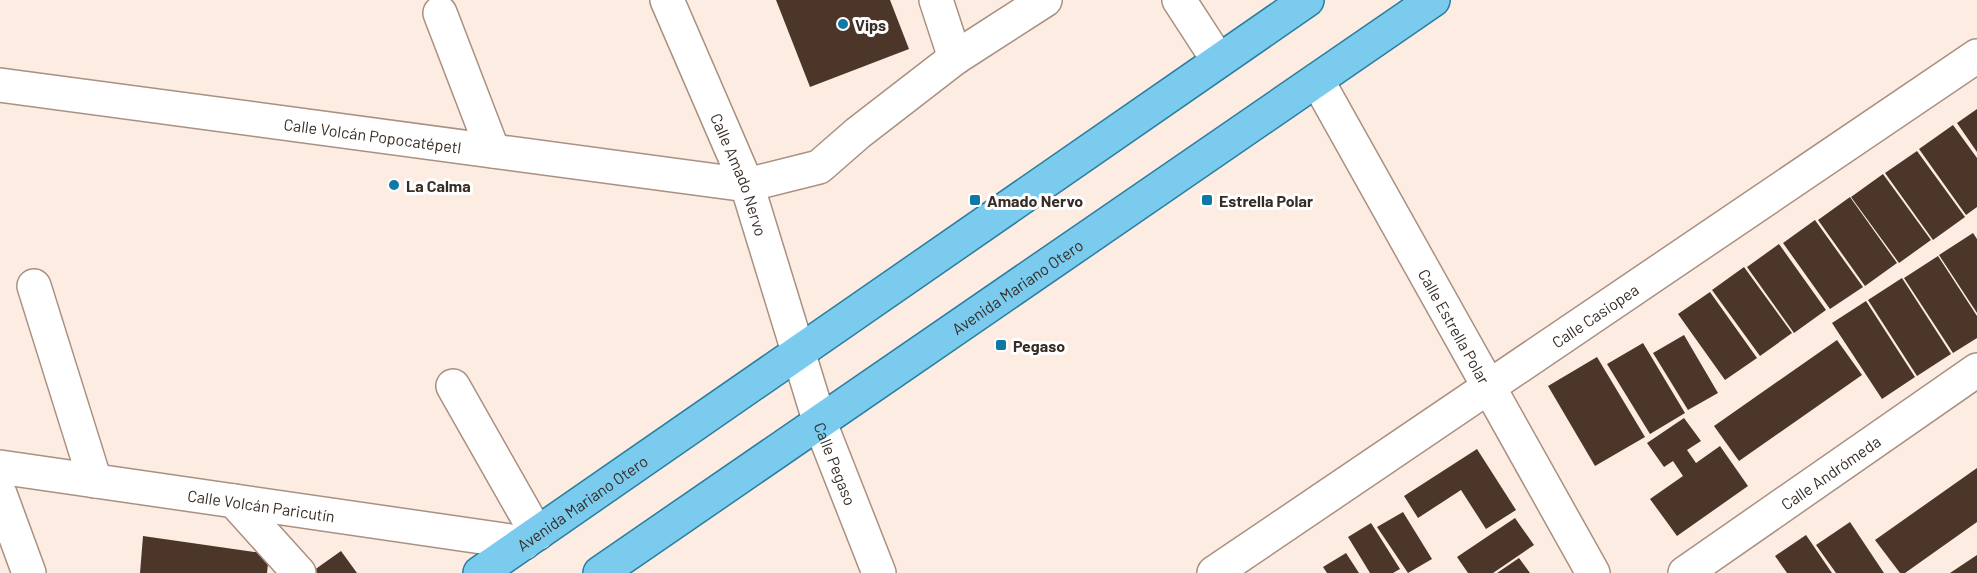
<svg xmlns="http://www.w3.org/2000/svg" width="1977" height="573" font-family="Barlow,sans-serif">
<rect width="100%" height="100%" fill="#fdece2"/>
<path fill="#4c3629" d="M776 0H890L909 49 810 87Z
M1977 109V152L1957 123Z
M1953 125 1977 158V207L1966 215 1919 149Z
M1917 151 1965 217 1933 240 1885 173Z
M1883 174 1931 240 1899 263 1851 197Z
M1850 197 1897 263 1865 286 1818 220Z
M1815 220 1863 287 1830 309 1783 243Z
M1973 233 1977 239V313L1939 255Z
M1779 244 1826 310 1794 333 1747 267Z
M1938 256 1977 316V338L1953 353 1904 278Z
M1744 267 1792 333 1760 356 1712 290Z
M1902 278 1951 354 1917 376 1868 300Z
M1710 292 1757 358 1725 380 1678 314Z
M1866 301 1915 377 1882 399 1832 323Z
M1684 335 1718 393 1688 410 1653 353Z
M1837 340 1862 375 1739 461 1714 426Z
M1643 343 1685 413 1650 434 1607 364Z
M1597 357 1645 437 1595 466 1548 386Z
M1684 418 1701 441 1687 450 1696 463 1720 446 1748 486 1677 536 1650 499 1683 476 1673 461 1664 467 1647 443Z
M1477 449 1516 510 1486 529 1461 490 1418 518 1404 496Z
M1977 468V522L1905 573H1900L1875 540Z
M1403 512 1432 559 1408 573 1377 527Z
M1515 518 1534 545 1493 573H1468L1457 557Z
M1850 522 1884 573H1836L1816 545Z
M1371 523 1400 569 1393 573H1370L1348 537Z
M1806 535 1832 573H1787L1775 556Z
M143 536 269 554 267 573H140Z
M341 551 357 573H310Z
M1346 553 1359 573H1327L1323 567Z
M1977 555V573H1950Z
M1519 558 1530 573H1497Z"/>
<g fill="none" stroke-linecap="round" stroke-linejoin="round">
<g stroke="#a99080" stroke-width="36">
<g id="minor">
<path id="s1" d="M667 0 747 185 820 423 879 573"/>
<path d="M936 0 955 58"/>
<path d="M1179 0 1218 60"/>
<path d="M440 13 493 151"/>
<path id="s2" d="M1317 80 1593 573"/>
<path id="s3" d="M0 85 747 185 819 167 858 133 955 58 1045 0"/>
<path d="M34 286 95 481"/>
<path d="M453 386 537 534"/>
<path id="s4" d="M0 467 524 543"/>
<path d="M0 494 29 573"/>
<path d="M234 501 299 573"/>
<path id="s5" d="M1214 573 1977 56"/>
<path id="s6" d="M1685 573 1977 370"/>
</g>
</g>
<g stroke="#297da0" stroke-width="36">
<g id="major">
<path id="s7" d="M480 573 1307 0"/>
<path id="s8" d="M600 573 1433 0"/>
</g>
</g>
<use href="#minor" stroke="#fff" stroke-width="33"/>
<use href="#major" stroke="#7acbed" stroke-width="33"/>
</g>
<g fill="#0e79a4" stroke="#fff" stroke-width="2">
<circle cx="843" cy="24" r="6"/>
<circle cx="394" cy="185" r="6"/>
<rect x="969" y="194" width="12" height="12" rx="3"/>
<rect x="1201" y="194" width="12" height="12" rx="3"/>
<rect x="995" y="339" width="12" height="12" rx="3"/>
</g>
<g text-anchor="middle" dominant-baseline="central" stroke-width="6" stroke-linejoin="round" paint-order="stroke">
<g font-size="16" font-weight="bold" fill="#372c26" stroke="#fff" text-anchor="start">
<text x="855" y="24">Vips</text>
<text x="406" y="185">La Calma</text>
<text x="987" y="200">Amado Nervo</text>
<text x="1219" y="200">Estrella Polar</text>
<text x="1013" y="345">Pegaso</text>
</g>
<g font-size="16" fill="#372c26" stroke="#fff">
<text stroke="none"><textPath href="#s3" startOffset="376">Calle Volcán Popocatépetl</textPath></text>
<text stroke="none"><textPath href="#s1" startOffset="189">Calle Amado Nervo</textPath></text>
<text stroke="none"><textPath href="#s8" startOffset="506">Avenida Mariano Otero</textPath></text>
<text stroke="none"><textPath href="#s5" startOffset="460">Calle Casiopea</textPath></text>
<text stroke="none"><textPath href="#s2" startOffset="282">Calle Estrella Polar</textPath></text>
<text stroke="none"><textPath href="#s1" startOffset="494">Calle Pegaso</textPath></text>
<text stroke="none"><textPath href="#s6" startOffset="177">Calle Andrómeda</textPath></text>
<text stroke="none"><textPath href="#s7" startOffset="124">Avenida Mariano Otero</textPath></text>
<text stroke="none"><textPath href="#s4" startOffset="264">Calle Volcán Paricutín</textPath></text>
</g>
</g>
</svg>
